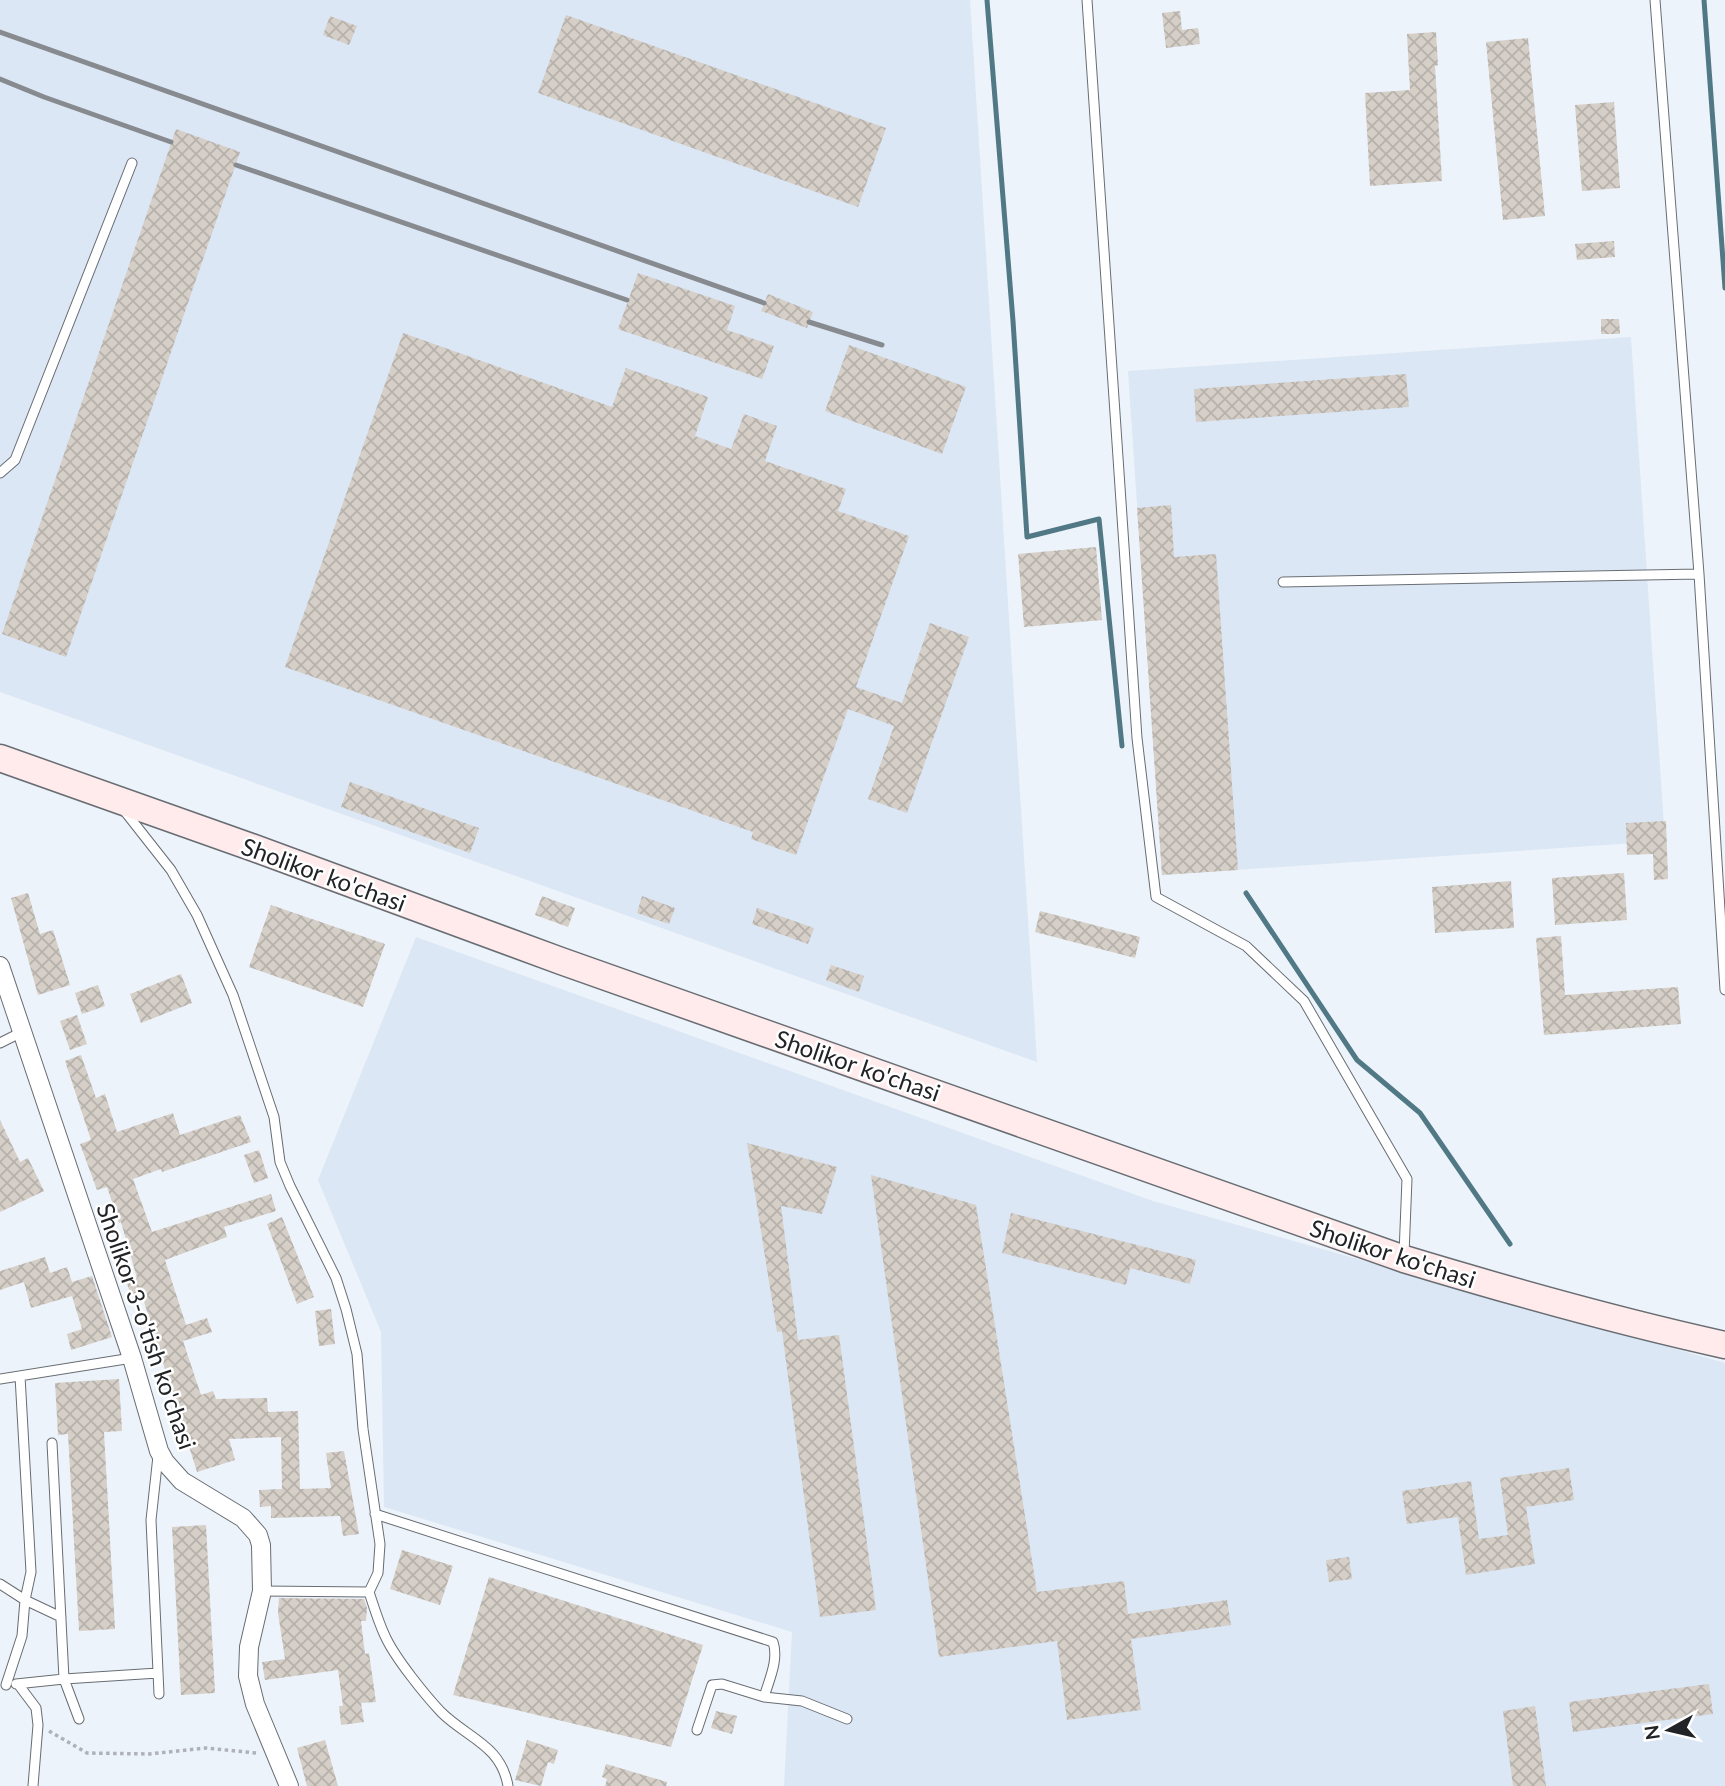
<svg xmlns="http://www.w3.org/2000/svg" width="1725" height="1786" font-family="Lato,sans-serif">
<defs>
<pattern id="building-cross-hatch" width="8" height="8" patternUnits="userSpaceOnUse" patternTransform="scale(1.75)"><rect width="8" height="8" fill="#d5cfc8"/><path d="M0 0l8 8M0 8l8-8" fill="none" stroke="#b7b1ac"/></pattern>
</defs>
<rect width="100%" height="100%" fill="#edf3fa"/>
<path fill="#dce7f5" d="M0 0H970L1037 1062 0 692Z
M1631 337 1665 841 1162 875 1128 371Z
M416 937 1153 1201 1725 1363V1786H784L792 1632 384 1507 381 1332 318 1180Z"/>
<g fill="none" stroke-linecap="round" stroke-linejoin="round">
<path stroke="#507885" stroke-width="5" d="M987 0 1013 321 1027 537 1099 519 1122 746
M1704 0 1725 288
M1246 893 1357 1060 1420 1113 1510 1244"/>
</g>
<path fill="url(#building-cross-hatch)" d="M1180 11 1182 30 1198 28 1200 44 1166 48 1162 13Z
M566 15 886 128 858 207 538 93Z
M330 16 357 26 349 45 323 35Z
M1436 32 1438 65 1435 66 1442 181 1370 186 1365 93 1410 90 1407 34Z
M1528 38 1545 216 1503 220 1486 42Z
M1614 102 1620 188 1582 191 1575 105Z
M176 129 240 152 66 657 2 634Z
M1614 241 1615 257 1577 260 1575 244Z
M638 273 735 306 727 330 774 346 762 379 618 329Z
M768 294 813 312 807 328 761 311Z
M1601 319H1619L1620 334H1601Z
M403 333 612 407 626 368 708 397 695 436 731 449 744 414 777 426 765 461 846 489 838 511 909 536 856 687 902 703 930 623 969 637 907 813 868 799 894 726 848 709 796 855 751 839 753 832 285 667Z
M849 345 966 387 942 454 825 411Z
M1406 374 1409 407 1196 422 1194 389Z
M1171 505 1174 557 1216 554 1238 870 1162 875 1137 508Z
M1096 547 1102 620 1024 627 1018 554Z
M350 782 479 828 470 853 341 807Z
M1666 821 1668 879 1654 880 1653 854 1627 855 1626 823Z
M1624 873 1627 920 1555 925 1552 878Z
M1511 881 1514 928 1435 933 1432 887Z
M28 893 40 934 53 930 70 985 38 995 11 898Z
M542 896 575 908 568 927 535 915Z
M642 896 675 908 669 924 637 913Z
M271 905 385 944 363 1007 249 967Z
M757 908 814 928 808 944 752 924Z
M1040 911 1140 937 1135 958 1035 932Z
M1561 936 1565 995 1678 987 1681 1024 1544 1035 1536 938Z
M831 965 864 976 859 992 826 980Z
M181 974 192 1003 141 1023 130 994Z
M98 985 105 1006 82 1014 75 993Z
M77 1015 87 1044 70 1050 60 1021Z
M81 1055 96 1098 105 1094 117 1132 173 1113 180 1135 240 1115 251 1142 162 1172 161 1169 133 1179 152 1232 271 1194 276 1211 224 1227 227 1237 165 1260 186 1325 207 1318 212 1332 183 1341 201 1395 213 1391 216 1399 267 1398 268 1412 298 1411 300 1489 331 1488 326 1453 344 1451 359 1534 343 1536 340 1516 271 1518V1506L260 1507 259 1490 282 1489 281 1437 229 1439 235 1460 197 1472 141 1292 131 1295 126 1281 137 1278 121 1222 119 1223 107 1187 97 1190 80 1144 91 1140 65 1061Z
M0 1120 20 1162 28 1158 44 1191 0 1212Z
M747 1143 837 1167 822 1214 781 1206 798 1340 839 1335 876 1610 820 1617 782 1331 777 1332Z
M259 1150 268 1178 254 1183 244 1155Z
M871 1175 976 1205 1037 1592 1124 1581 1128 1614 1227 1600 1231 1625 1131 1639 1141 1710 1067 1720 1057 1641 939 1657Z
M1011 1213 1196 1260 1190 1284 1130 1268 1126 1285 1002 1253Z
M282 1217 314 1297 297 1304 267 1224Z
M45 1257 50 1273 67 1267 72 1282 92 1276 112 1337 71 1350 67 1334 82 1329 72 1296 31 1308 24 1282 0 1290V1271Z
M331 1309 335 1344 319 1346 315 1311Z
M119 1379 122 1431 104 1432 115 1629 79 1631 68 1434 58 1435 55 1383Z
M1569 1468 1574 1500 1526 1507 1535 1564 1466 1575 1458 1517 1407 1524 1402 1491 1471 1481 1479 1539 1508 1535 1500 1478Z
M206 1525 215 1693 181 1695 172 1527Z
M402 1550 453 1566 440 1605 390 1589Z
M1349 1557 1352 1579 1329 1582 1326 1560Z
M489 1577 703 1645 671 1747 453 1695Z
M279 1598 364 1599 367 1608 366 1621H361L365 1654 369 1653 376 1702 361 1703 364 1722 341 1725 339 1706H343L338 1670 265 1680 262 1662 285 1659 278 1613Z
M1709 1684 1713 1714 1573 1732 1569 1702Z
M1535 1706 1546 1786H1513L1503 1711Z
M716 1711 737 1716 732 1734 711 1728Z
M325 1740 338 1786H307L297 1748Z
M527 1740 558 1750 554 1764 548 1762 541 1786 515 1780Z
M606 1764 667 1782 666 1786H605L607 1779 602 1777Z"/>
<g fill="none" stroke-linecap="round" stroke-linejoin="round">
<g stroke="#686d73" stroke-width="11">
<path id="lane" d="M1087 0 1137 738 1156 897 1246 946 1304 1001 1407 1179 1404 1254
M1655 0 1699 574 1725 990
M0 473 15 460 132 163
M1283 582 1699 574
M123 809 171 870 197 915 233 995 274 1117 280 1162 290 1186 336 1278 346 1309 357 1354 363 1429 380 1544 378 1573 369 1592
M0 1043 22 1032
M20 1376 31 1572 25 1600 61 1617
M0 1379 132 1358
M52 1443 64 1679 158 1673
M158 1456 151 1520 159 1694
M375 1514 773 1642C779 1660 769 1680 764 1697L722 1684 712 1685 697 1730
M0 1584 25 1600 22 1636 6 1685
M262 1591 369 1592C374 1607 379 1624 386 1638 396 1659 425 1695 441 1712 467 1738 501 1745 508 1786
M16 1684 64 1679 79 1719
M18 1684 36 1708 38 1725 33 1786
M764 1697 802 1701 847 1719"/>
</g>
<g stroke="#686d73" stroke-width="20">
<path id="street" d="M0 966 132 1358 159 1451 165 1462 182 1481 243 1518 258 1535 261 1545 262 1591 249 1647 248 1676 255 1704 289 1786"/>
</g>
<g stroke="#686d73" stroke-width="29">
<path id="secondary" d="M0 758 254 848 561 961 1404 1259C1510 1291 1616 1321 1725 1345"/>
</g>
<path stroke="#aeb2b8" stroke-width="3.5" stroke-dasharray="3.5 3.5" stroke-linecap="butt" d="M49 1731 87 1753 149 1754 206 1748 256 1753"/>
<use href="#lane" stroke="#fff" stroke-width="9"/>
<use href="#street" stroke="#fff" stroke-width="18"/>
<use href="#secondary" stroke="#ffebec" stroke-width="26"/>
<path stroke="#878b90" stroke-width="5" d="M0 32 764 303
M0 79 44 97 171 142
M236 165 627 300
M809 322 882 345"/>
</g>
<g text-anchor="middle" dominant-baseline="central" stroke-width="5" stroke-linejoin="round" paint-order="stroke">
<g font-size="24" fill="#212326" stroke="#fff">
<text transform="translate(324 874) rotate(20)">Sholikor ko'chasi</text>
<text transform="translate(858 1065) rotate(19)">Sholikor ko'chasi</text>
<text transform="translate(1393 1253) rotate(18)">Sholikor ko'chasi</text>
<text transform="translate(147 1326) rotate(71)">Sholikor 3-o'tish ko'chasi</text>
</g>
</g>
<g transform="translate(1669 1730) rotate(262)" stroke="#ffffff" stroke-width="5" paint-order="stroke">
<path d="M0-5L12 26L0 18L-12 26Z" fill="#212326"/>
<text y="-10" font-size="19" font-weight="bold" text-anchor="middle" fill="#212326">N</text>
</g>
</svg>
